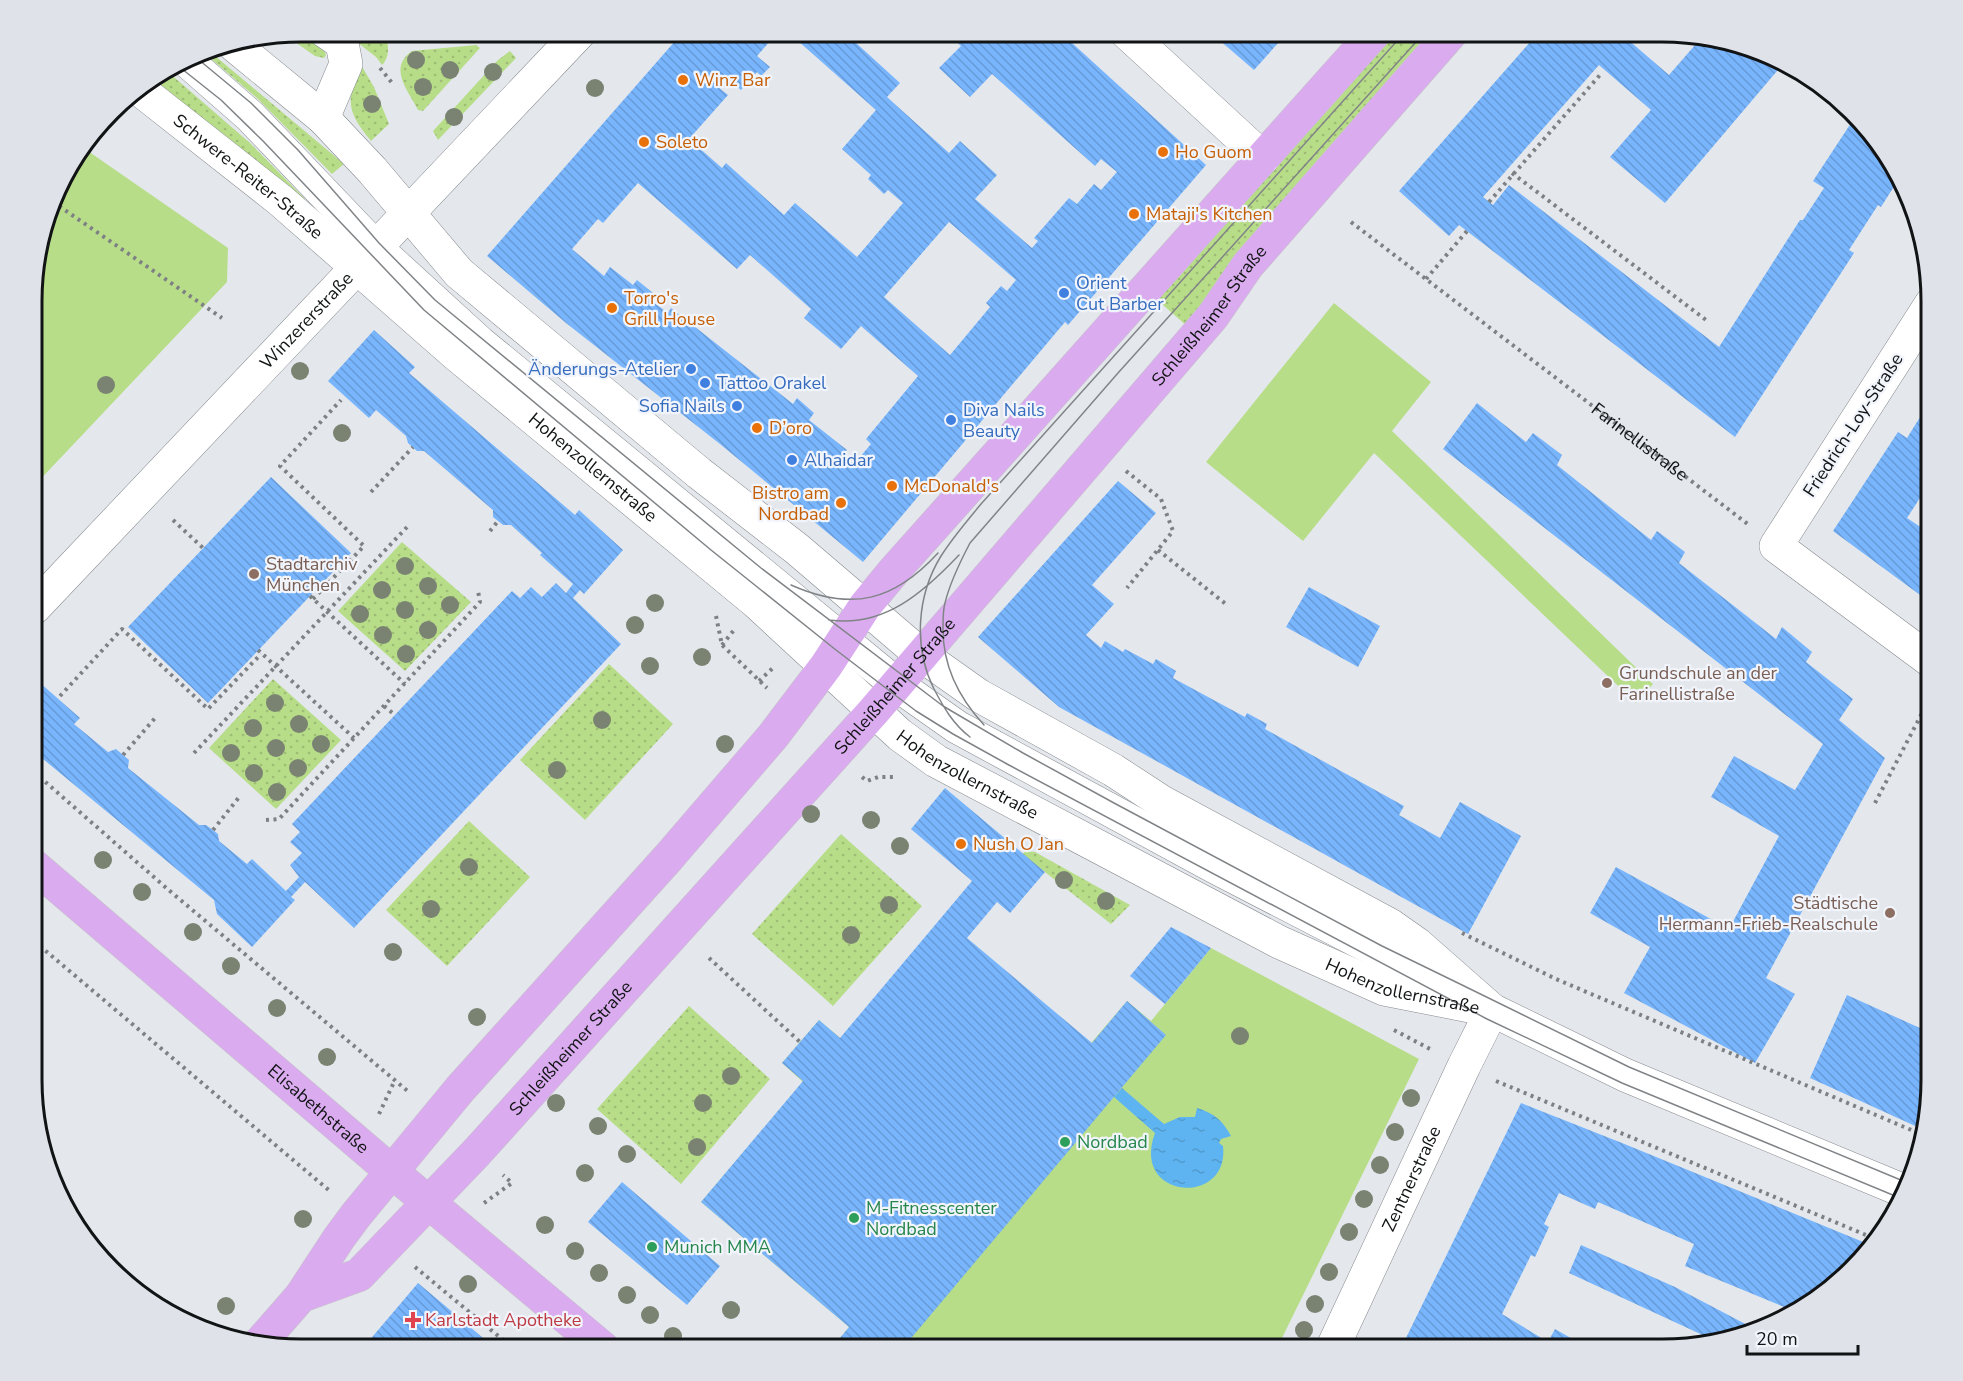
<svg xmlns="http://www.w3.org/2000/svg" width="1963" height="1381" font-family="'Nunito Sans',sans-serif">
<defs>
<pattern id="grass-dots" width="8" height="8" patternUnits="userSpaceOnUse" patternTransform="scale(1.5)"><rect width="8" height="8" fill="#b8dd89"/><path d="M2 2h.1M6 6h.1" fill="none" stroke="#9dbd75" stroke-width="1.8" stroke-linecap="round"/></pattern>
<pattern id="water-ripples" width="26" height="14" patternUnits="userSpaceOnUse" patternTransform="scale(1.5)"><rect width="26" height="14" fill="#5eb4f0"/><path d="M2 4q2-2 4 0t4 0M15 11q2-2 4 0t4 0" fill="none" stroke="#519acd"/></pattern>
<pattern id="building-back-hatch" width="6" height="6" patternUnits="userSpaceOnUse" patternTransform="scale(1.5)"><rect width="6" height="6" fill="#78b5fc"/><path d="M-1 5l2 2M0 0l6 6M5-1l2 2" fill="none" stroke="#679bd7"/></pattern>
</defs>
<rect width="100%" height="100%" fill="#e4e8ed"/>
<path fill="url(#grass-dots)" d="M298 32 324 50 326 55 324 58 315 56 285 35Z
M344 32H385C388 42 391 56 382 65L376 57Z
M1394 32H1439L1188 327 1155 298Z
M476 45 480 48 423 111 418 110C407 89 388 68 412 51Z
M208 50 344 164 332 174 258 99 202 51Z
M510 51 516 58 438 140 433 131 498 60Z
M360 63 374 87 389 124 371 141C345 109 347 101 360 63Z
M167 71 250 143 305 199 302 202 153 80Z
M402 542 471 602 405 671 338 611Z
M609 664 673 724 585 820 520 760Z
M273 679 341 740 276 809 209 748Z
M469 821 530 877 447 966 386 910Z
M841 834 922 906 833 1006 752 934Z
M1026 851 1035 852 1130 905 1111 924 1022 854Z
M689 1006 770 1079 681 1184 597 1109Z"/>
<path fill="#b8dd89" d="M85 149 228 248 227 282 34 486V267L59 182Z
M1334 303 1431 382 1392 431 1653 684 1636 703 1374 453 1303 541 1206 462Z
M1211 948 1419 1059 1281 1340 1274 1349H831L849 1327 701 1202 803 1082 782 1063 819 1020 840 1038 1091 1043 1127 1001 1151 1021Z"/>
<path fill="url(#water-ripples)" d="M1122 1088 1164 1124 1180 1117H1195L1197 1108C1214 1113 1223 1121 1231 1136L1221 1139 1219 1143 1223 1146C1230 1207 1130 1200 1155 1133L1114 1097Z"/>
<path fill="url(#building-back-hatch)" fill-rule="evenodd" d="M683 32H778L757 56 770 67 761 76 757 72 741 90 726 77 718 87 728 95 689 139 722 168 726 163 784 215 795 203 857 257 903 203 888 190 884 194 868 179 871 175 842 149 876 110 788 32H835L840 36 844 32 900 83 887 97 949 153 960 141 997 175 975 199 1032 248 1038 241 1034 238 1069 198 1077 204 1094 184 1101 190 1117 172 1101 159 1095 166 992 74 970 97 939 68 961 46 945 32H1060L1206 165 1068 325 1065 322 863 562 720 444 566 323 487 256ZM638 183 737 269 750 255 811 309 804 318 841 349 861 326 918 376 866 439 871 444 854 464 842 455 847 450 809 420 814 413 797 398 793 404 671 308 668 313 649 299 653 293 637 280 633 285 610 267 604 276 572 249 598 219 603 223ZM949 222 1016 280 1007 291 1001 286 986 303 990 307 950 355 884 297Z
M1210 32H1288L1254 70Z
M1539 32H1619L1669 75 1702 37 1749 46 1783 64 1665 203 1610 157 1651 110 1599 65 1483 197 1493 205 1509 185 1719 347 1800 220H1803L1824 188 1813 181 1853 120 1900 177 1881 207 1878 205 1849 250 1854 253 1735 437 1459 225 1449 236 1399 191Z
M374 330 415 367 409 373 575 515 579 510 623 550 584 594 580 590 573 598 621 644 354 928 305 882 291 897 295 900 252 947 217 914 214 900 43 759 36 766 34 765V687L39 682 80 718 74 724 108 752 116 749 129 760 128 768 199 825H206L213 830 218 834 219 841 247 864 252 859 286 891 299 877 290 865 302 853 290 842 300 832 292 824 512 591 520 598 531 587 542 597 556 583 566 593 573 584 540 555 542 553 511 525H503L493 517V510L424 451H417L408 443 406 436 376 410 369 418 328 381Z
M1928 383 1931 384V481L1907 518 1931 534V603L1833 531 1898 432 1907 438 1927 406 1921 401Z
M1477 403 1526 442 1533 433 1562 455 1557 465 1651 540 1657 531 1685 552 1679 563 1776 639 1782 627 1812 652 1806 662 1853 699 1839 720 1885 758 1766 978 1795 994 1755 1063 1624 993 1650 947 1590 913 1616 867 1729 929 1779 836 1711 797 1734 756 1795 790 1823 744 1443 449Z
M271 477 351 553 208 703 128 627Z
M1118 481 1156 513 1092 585 1114 604 1086 635 1101 648 1105 641 1123 652 1125 649 1153 664 1156 659 1176 671 1173 678 1245 717 1247 713 1267 724 1265 729 1404 806 1399 815 1440 838 1460 802 1521 836 1468 934 1059 707 978 637Z
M1309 587 1380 626 1358 667 1286 627Z
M945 788 1045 872 1010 913 997 902 967 938 1092 1043 1127 1001 1166 1035 902 1349H831L849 1327 701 1202 803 1081 782 1063 819 1020 840 1038 972 881 911 829Z
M1171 927 1211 948 1165 1004 1130 976Z
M1847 995 1931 1033V1097L1924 1130 1810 1078Z
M1521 1103 1622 1143 1873 1246 1794 1311 1685 1266 1694 1244 1598 1202 1595 1209 1559 1193 1544 1224 1549 1227 1535 1257 1531 1255 1502 1314 1548 1342 1555 1329 1590 1349H1419L1405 1340Z
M622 1182 720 1266 687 1305 588 1222Z
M1581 1245 1675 1287 1753 1328 1709 1338 1569 1273Z
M418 1283 443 1304 496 1349H362Z
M1619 1339 1637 1349H1612Z"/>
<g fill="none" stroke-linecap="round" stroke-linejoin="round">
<g stroke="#868a8e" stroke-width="34">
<g id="minor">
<path d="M1126 32 1263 158"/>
<path d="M234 45 323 118 372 170 459 273 699 473 797 549 920 654 978 695 1113 770 1162 802 1390 925 1417 944 1492 1010 1625 1075 1904 1191"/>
<path d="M186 60 250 116 375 247 480 343 896 684 957 727 1215 867 1445 986"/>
<path id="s2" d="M139 89 280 200 458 356 756 602 900 735 936 761 1279 942 1384 989 1490 1010"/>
<path d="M323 118 346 64 342 43 326 32"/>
<path d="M1931 304 1776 546 1931 661"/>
<path id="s3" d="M34 608 580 32"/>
<path id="s4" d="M1332 1349 1464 1066 1492 1010"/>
</g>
</g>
<g stroke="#c6c6c7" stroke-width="34">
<g id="major">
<path id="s5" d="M34 866 391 1171 604 1349"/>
<path id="s6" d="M301 1296 359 1275 477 1152 873 712 1213 316 1248 265 1452 32"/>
<path d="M259 1344 301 1296 339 1238 356 1215 460 1089 668 858 773 736 826 666 865 606 893 572 1375 32"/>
</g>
</g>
<g stroke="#7e8184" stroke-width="4" stroke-dasharray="3 4.5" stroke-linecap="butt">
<path d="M512 37 527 36"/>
<path d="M380 68 393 84"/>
<path d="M1512 173 1706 320"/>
<path d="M53 202 222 318"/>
<path d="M1489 202 1600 75"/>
<path id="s1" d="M1351 222 1749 525"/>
<path d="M1426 279 1467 231"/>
<path d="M1126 471 1161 499 1173 531 1127 588"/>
<path d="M371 492 413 447"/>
<path d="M173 520 203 548"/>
<path d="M490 531 498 521"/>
<path d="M1158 550 1227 605"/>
<path d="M310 596 405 684"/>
<path d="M313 599 364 546 280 466 341 400"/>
<path d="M716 616 722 645 767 688"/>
<path d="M722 645 734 630"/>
<path d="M258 650 354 738"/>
<path d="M759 681 775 666"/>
<path d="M60 696 122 629 208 709 261 654"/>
<path d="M384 706 395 715"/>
<path d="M194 753 408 526"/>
<path d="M123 755 156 717"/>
<path d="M34 772 171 892 410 1093"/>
<path d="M862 777 867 781 878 777H894"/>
<path d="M1875 803 1931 696"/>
<path d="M266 820 279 819 480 602 478 591"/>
<path d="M213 830 240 796"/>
<path d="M1462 933 1556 979 1923 1135"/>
<path d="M34 941 331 1192"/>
<path d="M709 958 800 1042"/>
<path d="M1394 1030 1432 1050"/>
<path d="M1496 1081 1878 1240"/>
<path d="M379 1114 395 1080"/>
<path d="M484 1203 512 1183 503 1175"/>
<path d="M415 1267 514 1349"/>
</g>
<use href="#minor" stroke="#fff" stroke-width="33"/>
<use href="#major" stroke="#daacef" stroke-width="33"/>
<path stroke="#818487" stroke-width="1.5" d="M193 55 251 103 298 150 379 243 435 300 761 568 943 706 1023 753 1114 803 1382 946 1460 984 1629 1067 1908 1183
M177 65 221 100 263 141 424 310 711 550 836 650 916 711 953 734 1007 764 1487 1019 1622 1083 1900 1198
M791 585C852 612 894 601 938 553
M829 620C884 628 924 592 959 555
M984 725C958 697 942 665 943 626 943 618 943 610 945 603 950 582 960 562 970 543L1118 373 1425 32
M970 737C953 724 944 708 934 689 913 647 917 595 941 556 953 537 967 521 981 504L1405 32"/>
</g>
<g fill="#7a8372">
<circle cx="416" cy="60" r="9"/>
<circle cx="450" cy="70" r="9"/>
<circle cx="493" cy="72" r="9"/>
<circle cx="423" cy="87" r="9"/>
<circle cx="595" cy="88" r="9"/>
<circle cx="372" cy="104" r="9"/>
<circle cx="454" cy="117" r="9"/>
<circle cx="300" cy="371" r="9"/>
<circle cx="106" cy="385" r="9"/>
<circle cx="342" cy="433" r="9"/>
<circle cx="405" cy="566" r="9"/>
<circle cx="428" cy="586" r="9"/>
<circle cx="382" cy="590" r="9"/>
<circle cx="655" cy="603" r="9"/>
<circle cx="450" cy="605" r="9"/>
<circle cx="405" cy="610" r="9"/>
<circle cx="360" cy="614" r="9"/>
<circle cx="635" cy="625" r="9"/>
<circle cx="428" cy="630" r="9"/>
<circle cx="383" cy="635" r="9"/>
<circle cx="406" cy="654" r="9"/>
<circle cx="702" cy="657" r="9"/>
<circle cx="650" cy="666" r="9"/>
<circle cx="275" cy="703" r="9"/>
<circle cx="602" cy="720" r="9"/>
<circle cx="299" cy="724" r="9"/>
<circle cx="253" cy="728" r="9"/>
<circle cx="321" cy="744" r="9"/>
<circle cx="725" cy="744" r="9"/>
<circle cx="276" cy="748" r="9"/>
<circle cx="231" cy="753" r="9"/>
<circle cx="298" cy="768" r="9"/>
<circle cx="557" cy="770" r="9"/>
<circle cx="254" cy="773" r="9"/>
<circle cx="277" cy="792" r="9"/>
<circle cx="811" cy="814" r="9"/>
<circle cx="871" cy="820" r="9"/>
<circle cx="900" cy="846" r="9"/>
<circle cx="103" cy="860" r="9"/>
<circle cx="469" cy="867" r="9"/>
<circle cx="1064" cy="880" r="9"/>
<circle cx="142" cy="892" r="9"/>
<circle cx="1106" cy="901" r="9"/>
<circle cx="889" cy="905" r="9"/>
<circle cx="431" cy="909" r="9"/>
<circle cx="193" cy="932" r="9"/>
<circle cx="851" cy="935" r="9"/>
<circle cx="393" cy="952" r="9"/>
<circle cx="231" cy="966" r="9"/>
<circle cx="277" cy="1008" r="9"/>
<circle cx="477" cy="1017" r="9"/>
<circle cx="1240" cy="1036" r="9"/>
<circle cx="327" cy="1057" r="9"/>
<circle cx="731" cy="1076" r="9"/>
<circle cx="1411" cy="1098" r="9"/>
<circle cx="556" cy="1103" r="9"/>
<circle cx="703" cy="1103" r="9"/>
<circle cx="598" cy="1126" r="9"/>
<circle cx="1395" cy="1132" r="9"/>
<circle cx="697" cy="1147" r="9"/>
<circle cx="627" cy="1154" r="9"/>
<circle cx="1380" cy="1165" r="9"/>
<circle cx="585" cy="1173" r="9"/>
<circle cx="1364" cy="1199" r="9"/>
<circle cx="303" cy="1219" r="9"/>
<circle cx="545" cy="1225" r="9"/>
<circle cx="1349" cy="1232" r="9"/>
<circle cx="575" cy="1251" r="9"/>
<circle cx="1329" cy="1272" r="9"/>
<circle cx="599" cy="1273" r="9"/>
<circle cx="468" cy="1284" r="9"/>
<circle cx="627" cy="1295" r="9"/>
<circle cx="1315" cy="1304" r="9"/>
<circle cx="226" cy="1306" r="9"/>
<circle cx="731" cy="1310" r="9"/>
<circle cx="650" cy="1315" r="9"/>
<circle cx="1304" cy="1330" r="9"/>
<circle cx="673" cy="1336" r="9"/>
</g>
<g fill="#e8710a" stroke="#f1f5fb" stroke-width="2">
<circle cx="683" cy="80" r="6"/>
<circle cx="644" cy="142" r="6"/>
<circle cx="1163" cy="152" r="6"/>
<circle cx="1134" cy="214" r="6"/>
<circle cx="612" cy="308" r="6"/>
<circle cx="757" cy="428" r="6"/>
<circle cx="892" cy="486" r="6"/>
<circle cx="841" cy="503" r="6"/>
<circle cx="961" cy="844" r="6"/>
</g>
<g fill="#3f7fe0" stroke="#f1f5fb" stroke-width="2">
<circle cx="1064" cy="293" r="6"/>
<circle cx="691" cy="369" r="6"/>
<circle cx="705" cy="383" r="6"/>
<circle cx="737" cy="406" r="6"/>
<circle cx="951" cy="420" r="6"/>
<circle cx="792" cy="460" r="6"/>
</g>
<g fill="#8d6e63" stroke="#f1f5fb" stroke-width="2">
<circle cx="254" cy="574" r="6"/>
<circle cx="1607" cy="683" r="6"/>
<circle cx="1890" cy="913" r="6"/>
</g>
<g fill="#2e9e5b" stroke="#f1f5fb" stroke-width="2">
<circle cx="1065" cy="1142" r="6"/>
<circle cx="854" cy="1218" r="6"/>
<circle cx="652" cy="1247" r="6"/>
</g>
<path fill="#e0444e" stroke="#f1f5fb" stroke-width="2" d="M410 1311h6v6h6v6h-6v6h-6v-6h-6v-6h6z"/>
<g text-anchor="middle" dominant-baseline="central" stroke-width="4.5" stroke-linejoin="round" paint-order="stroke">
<g font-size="18" fill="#c56008" stroke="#f1f5fb" text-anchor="start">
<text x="695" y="80">Winz Bar</text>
<text x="656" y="142">Soleto</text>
<text x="1175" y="152">Ho Guom</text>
<text x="1146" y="214">Mataji's Kitchen</text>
<text x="624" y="298">Torro's<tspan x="624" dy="21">Grill House</tspan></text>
<text x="769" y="428">D’oro</text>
<text x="904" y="486">McDonald's</text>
<text x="829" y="493" text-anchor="end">Bistro am<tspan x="829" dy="21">Nordbad</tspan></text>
<text x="973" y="844">Nush O Jan</text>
</g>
<g font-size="18" fill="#111314" stroke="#f1f5fb">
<text stroke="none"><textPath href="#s2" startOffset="140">Schwere-Reiter-Straße</textPath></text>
<text stroke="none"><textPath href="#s6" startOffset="1344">Schleißheimer Straße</textPath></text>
<text stroke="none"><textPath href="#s3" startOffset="396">Winzererstraße</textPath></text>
<text transform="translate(1853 425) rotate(-57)">Friedrich-Loy-Straße</text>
<text stroke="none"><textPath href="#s1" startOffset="363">Farinellistraße</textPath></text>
<text stroke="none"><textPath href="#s2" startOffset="591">Hohenzollernstraße</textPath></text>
<text stroke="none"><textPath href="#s6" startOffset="858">Schleißheimer Straße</textPath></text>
<text stroke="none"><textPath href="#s2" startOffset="1077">Hohenzollernstraße</textPath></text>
<text stroke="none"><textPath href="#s2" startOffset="1563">Hohenzollernstraße</textPath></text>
<text stroke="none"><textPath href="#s6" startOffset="372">Schleißheimer Straße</textPath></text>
<text stroke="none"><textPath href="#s5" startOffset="374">Elisabethstraße</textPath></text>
<text stroke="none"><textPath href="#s4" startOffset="188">Zentnerstraße</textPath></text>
</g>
<g font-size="18" fill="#366cbe" stroke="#f1f5fb" text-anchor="start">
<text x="1076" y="283">Orient<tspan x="1076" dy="21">Cut Barber</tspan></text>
<text x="679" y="369" text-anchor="end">Änderungs-Atelier</text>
<text x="717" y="383">Tattoo Orakel</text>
<text x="725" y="406" text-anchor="end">Sofia Nails</text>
<text x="963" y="410">Diva Nails<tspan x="963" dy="21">Beauty</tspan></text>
<text x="804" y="460">Alhaidar</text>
</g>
<g font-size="18" fill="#785e54" stroke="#f1f5fb" text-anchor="start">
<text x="266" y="564">Stadtarchiv<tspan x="266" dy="21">München</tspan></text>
<text x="1619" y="673">Grundschule an der<tspan x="1619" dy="21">Farinellistraße</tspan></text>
<text x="1878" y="903" text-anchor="end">Städtische<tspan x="1878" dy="21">Hermann-Frieb-Realschule</tspan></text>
</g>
<g font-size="18" fill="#27864d" stroke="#f1f5fb" text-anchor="start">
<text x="1077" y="1142">Nordbad</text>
<text x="866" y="1208">M-Fitnesscenter<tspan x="866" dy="21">Nordbad</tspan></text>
<text x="664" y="1247">Munich MMA</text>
</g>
<g font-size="18" fill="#be3a42" stroke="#f1f5fb" text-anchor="start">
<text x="425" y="1320">Karlstadt Apotheke</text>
</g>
</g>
<path d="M0 0H1963V1381H0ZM301 42H1662A259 259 0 0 1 1921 301V1080A259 259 0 0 1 1662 1339H301A259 259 0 0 1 42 1080V301A259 259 0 0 1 301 42Z" fill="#dfe3e9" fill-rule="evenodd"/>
<path fill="none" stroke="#111314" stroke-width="3" d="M301 42H1662A259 259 0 0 1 1921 301V1080A259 259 0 0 1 1662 1339H301A259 259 0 0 1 42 1080V301A259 259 0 0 1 301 42Z"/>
<path d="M1747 1345v9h111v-9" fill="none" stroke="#111314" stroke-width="3"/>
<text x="1756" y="1345" font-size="18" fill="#111314" stroke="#f1f5fb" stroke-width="4.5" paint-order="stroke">20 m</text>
</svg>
